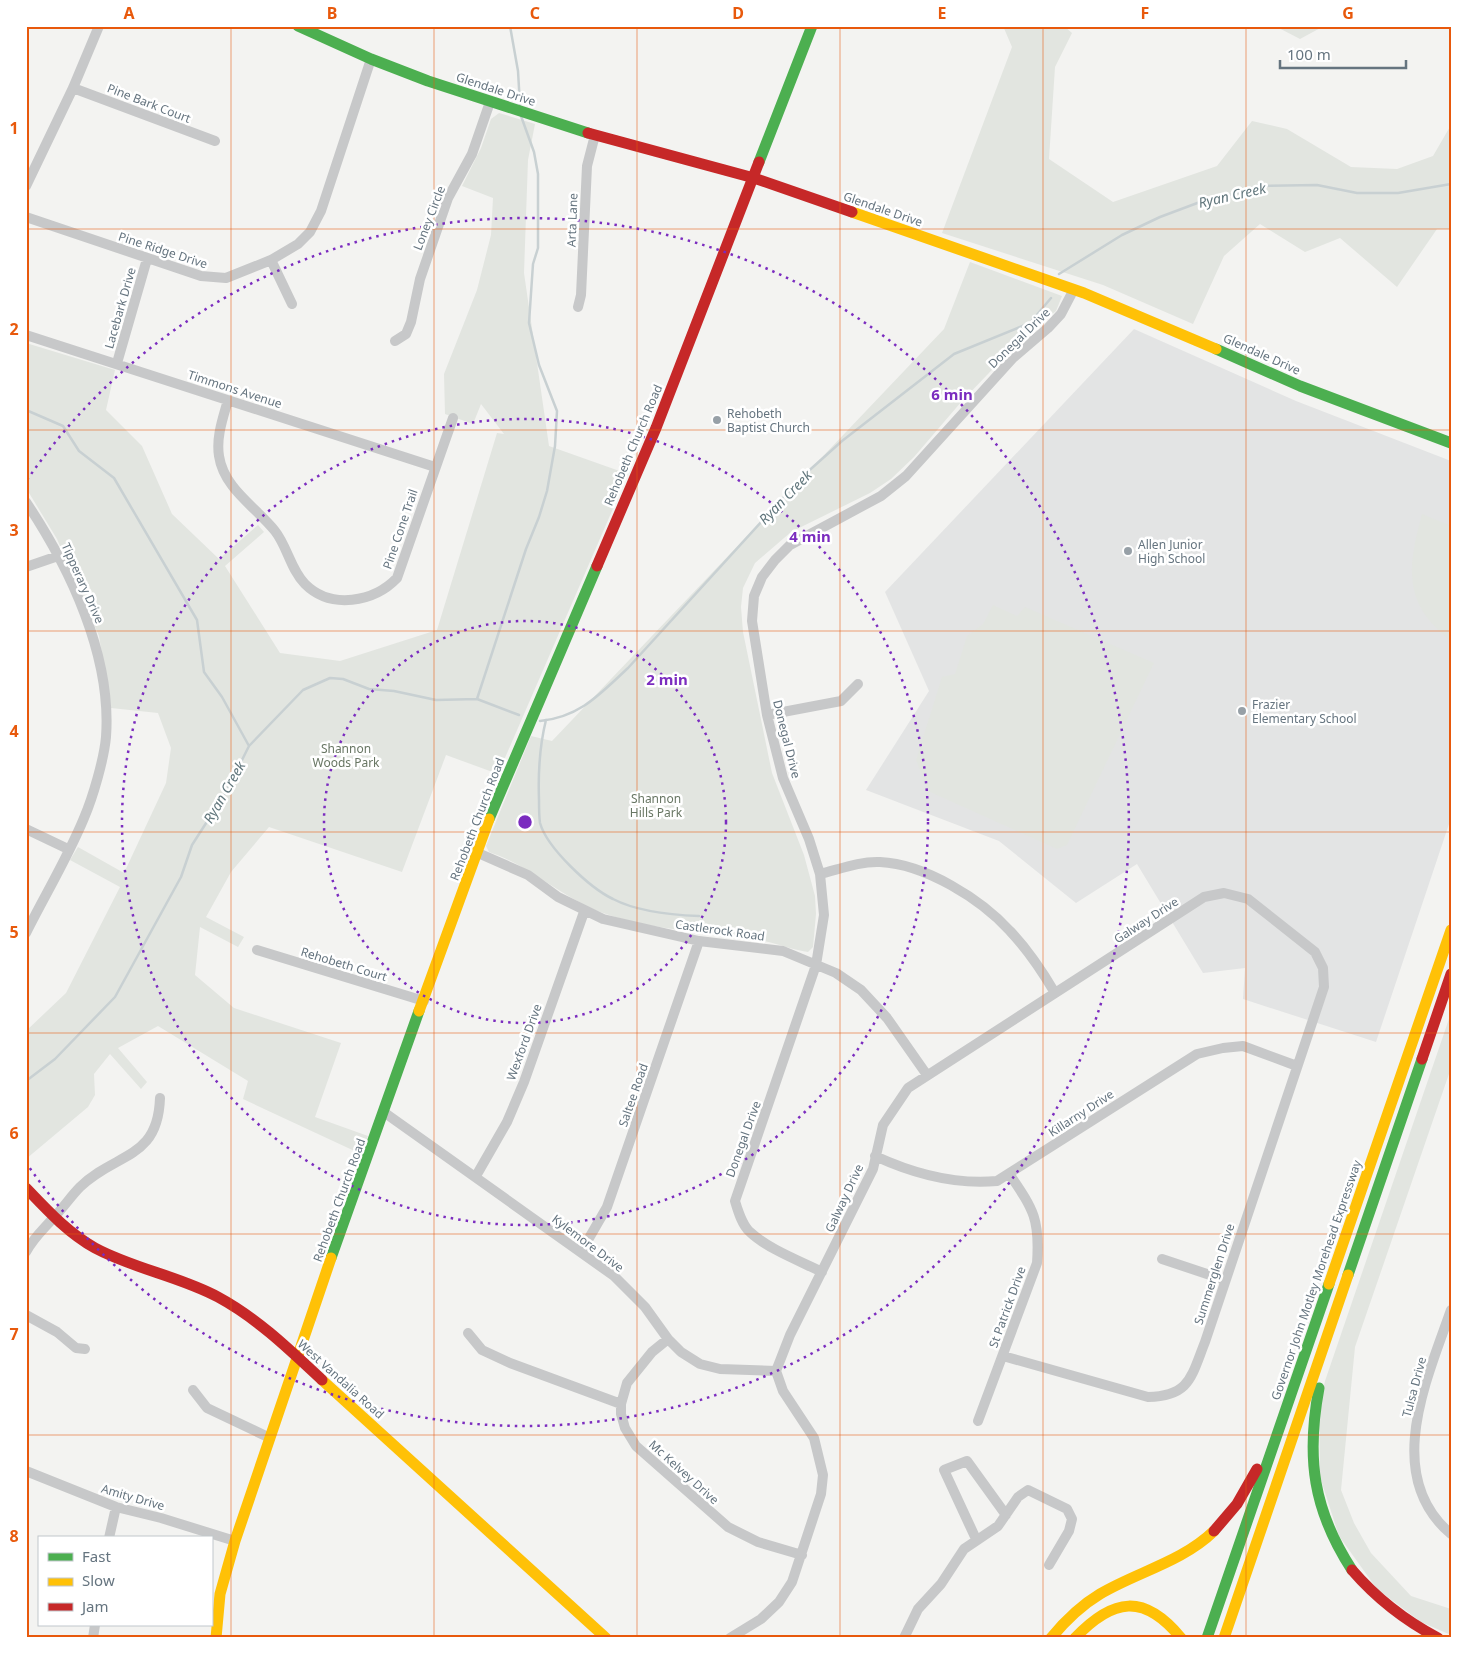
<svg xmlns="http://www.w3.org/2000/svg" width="1477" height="1664" font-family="'Noto Sans',sans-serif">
<rect width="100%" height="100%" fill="#f3f3f1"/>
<path fill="#e3e4e4" d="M1134 329 1296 401 1451 461V818L1376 1042 1243 999 1245 968 1203 973 1137 864 1076 903 999 841 866 790 929 691 885 592Z"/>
<path fill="#e2e5e0" d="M1003 26H1064L1072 33 1055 67 1049 159 1113 202 1217 166 1252 121 1287 129 1351 167 1397 169 1433 156 1451 125V229H1437L1397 287 1340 238 1305 252 1260 224 1224 256 1193 324 1103 285 942 233 1012 47Z
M1275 26H1324L1300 39Z
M499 113 535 124 528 160 524 273 549 446 628 474 498 774 446 755 402 872 269 827 231 872 206 917 244 937 238 947 200 927 195 975 234 1008 341 1043 315 1117 368 1136 361 1154 243 1099 248 1081 158 1026 118 1048 147 1082 141 1089 110 1054 94 1074 95 1095 88 1107 26 1159V1031L66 993 120 887 70 860 78 847 124 873 166 783 171 748 158 713 111 708 99 636 57 539 26 488V343L115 370 106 410 142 446 172 514 219 559 258 525 264 532 225 566 280 653 340 661 437 630 497 433 504 434 481 404 473 424 445 414 444 374 477 290 491 235 493 198 462 186 481 148 491 119Z
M970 262 1062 296 1056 311 1013 348 962 401 914 457 891 479 870 493 791 532 755 563 743 588 741 607 743 632 772 773 804 855 815 896 816 914 813 947 808 952C793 950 779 944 764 941 710 932 655 931 603 913 562 898 531 866 489 852L486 846 531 736 552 741 944 329Z
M1422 514 1451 526V642C1443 634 1433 626 1426 616 1403 584 1413 549 1422 514Z
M993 605 1017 616 1025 607 1154 663 1067 845 1057 849 928 791 916 760 942 677 955 674 967 636 983 624Z
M1451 1013V1068L1355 1347 1341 1490 1354 1523 1371 1553 1411 1596 1451 1609V1635L1421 1622 1377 1589 1339 1536 1320 1477 1319 1409 1325 1381Z"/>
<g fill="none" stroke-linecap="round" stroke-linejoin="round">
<path stroke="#c8d0d2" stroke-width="2.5" d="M510 26 518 71 520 105
M1059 274 1122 235 1160 217 1208 199 1229 195 1258 186 1317 185 1357 193H1398L1451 184
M26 410 63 426 79 451 114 478 197 620 204 672 222 697 249 746
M477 699 526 549 539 517 547 491 555 446 557 411 539 365 529 323 533 264 538 248V174L534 152 521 116
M546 720C539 748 538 772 539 800 539 807 539 816 540 823 547 848 590 888 613 899 638 912 672 915 699 916
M540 721C580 717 600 694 628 668L803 476 842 441 954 354 1030 323 1051 298
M26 1081 55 1059 115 997 181 877 192 845 226 792 249 746 303 690 330 678 343 679 369 689 394 691 436 700 477 699 519 715"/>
<path stroke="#c7c8c9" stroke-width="10" d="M73 88 215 141
M26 186 73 88 99 26
M26 217 201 276 226 278 271 260 298 244 310 232 321 211 371 59
M271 260 292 304
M578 307 581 295 587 166 595 135
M26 335 435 467
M395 341 406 334 411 322 420 279 448 198 472 154 490 102
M117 363 147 259
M228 400C223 418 216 437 219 456 224 489 256 507 275 531 287 546 291 570 305 584 331 610 374 602 397 578L453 418
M26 502C70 568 112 656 106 737 104 759 93 797 84 818 68 857 45 895 26 933
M26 567 58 556
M767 715 841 701 858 684
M26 829 68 849
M478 853 528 875 558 897 603 919 699 941 783 951 836 973 861 990 887 1018 927 1075
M820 874C840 869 860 861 880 862 925 864 981 899 1010 931 1028 950 1042 971 1055 993
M257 950 424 1001
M385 1113 614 1276 645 1307 668 1339 681 1352 700 1364 720 1369 776 1371
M875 1156C914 1174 954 1185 997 1181L1197 1054 1223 1048 1243 1046 1297 1066
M476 1176 507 1122 524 1082 584 912
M26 1252C34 1237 44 1229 55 1216 64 1207 71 1196 80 1187 116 1152 158 1160 160 1098
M581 1252 607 1207 699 941
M1162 1259 1225 1280
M822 1272C800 1261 768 1249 750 1232 742 1225 738 1211 735 1201L816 965 824 915 820 874 809 839 783 778 767 715 752 621 754 596 762 577 775 560 790 545 881 496 906 476 1013 358 1048 328 1061 314 1073 291
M1451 1310C1427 1379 1382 1476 1451 1534
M26 1315 57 1332 76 1348 85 1349
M468 1333 482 1350 510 1363 621 1404
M668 1339 652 1352 627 1383 621 1404V1414L625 1428 636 1446 728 1527 758 1542 802 1555
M193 1390 207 1408 270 1438
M978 1421 1037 1263C1040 1220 1034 1210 1010 1175
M26 1471 116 1507 161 1518 235 1541
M109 1538 116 1507
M976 1539 944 1470 967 1461 1006 1515
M93 1638 95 1625
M730 1638 761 1619 779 1602 792 1582 821 1494 823 1475 814 1438 783 1391 776 1371 790 1335 873 1169 883 1125 908 1088 1204 897 1224 893 1248 899 1315 952 1323 968 1324 987 1205 1342C1191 1377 1190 1396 1148 1397L1003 1356
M904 1638 918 1609 941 1584 964 1549 998 1526 1018 1497 1028 1490 1067 1509 1072 1519 1069 1531 1049 1565"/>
<path stroke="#4caf50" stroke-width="11" d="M298 26 371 59 428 81 588 133
M759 162 812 26
M1216 349 1300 386 1451 443
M489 819 597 566
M331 1258 419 1011
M1348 1275 1422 1059
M1319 1388C1306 1458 1313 1510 1352 1570
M1207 1638 1329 1284"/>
<path stroke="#ffc107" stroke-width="11" d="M852 212 1084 293 1216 349
M419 1011 489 819
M1329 1284 1451 930
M322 1380 606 1638
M216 1638 220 1594 235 1541 331 1258
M1051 1638C1065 1621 1080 1606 1100 1594 1137 1572 1182 1562 1214 1531
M1075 1638C1113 1598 1144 1593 1181 1638
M1224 1638 1348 1275"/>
<path stroke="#c62828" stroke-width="11" d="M588 133 754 178 852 212
M597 566 656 428 759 162
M1422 1059 1451 974
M26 1188C47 1210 68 1233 95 1248 134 1269 179 1276 218 1297 257 1318 290 1350 322 1380
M1214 1531 1237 1504 1257 1469
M1352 1570C1377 1599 1404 1620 1438 1638"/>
</g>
<path fill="none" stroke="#e8590c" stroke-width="1" stroke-opacity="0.55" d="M231 26V1638M434 26V1638M637 26V1638M840 26V1638M1043 26V1638M1246 26V1638M26 229H1451M26 430H1451M26 631H1451M26 832H1451M26 1033H1451M26 1234H1451M26 1435H1451"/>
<g fill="none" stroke="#7b2cbf" stroke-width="2.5" stroke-dasharray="2.5 5">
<circle cx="525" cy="822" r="201"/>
<circle cx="525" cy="822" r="403"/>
<path d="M27 480A604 604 0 1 1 27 1164"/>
</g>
<g fill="#97a0a7" stroke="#fff" stroke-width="2">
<circle cx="717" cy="420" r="5"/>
<circle cx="1128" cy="551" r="5"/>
<circle cx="1242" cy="711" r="5"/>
</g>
<g text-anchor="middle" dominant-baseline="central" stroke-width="5" stroke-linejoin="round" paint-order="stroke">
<g font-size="12" fill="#65747f" stroke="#fff">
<text transform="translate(496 89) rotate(18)">Glendale Drive</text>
<text transform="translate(149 103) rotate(21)">Pine Bark Court</text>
<text transform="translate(883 209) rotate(19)">Glendale Drive</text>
<text transform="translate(429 218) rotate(-69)">Loney Circle</text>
<text transform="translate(572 220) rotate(-88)">Arta Lane</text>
<text transform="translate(163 250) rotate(18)">Pine Ridge Drive</text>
<text transform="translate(120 308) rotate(-74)">Lacebark Drive</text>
<text transform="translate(1019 338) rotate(-44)">Donegal Drive</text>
<text transform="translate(1262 354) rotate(24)">Glendale Drive</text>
<text transform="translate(235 389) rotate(18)">Timmons Avenue</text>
<text transform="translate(633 445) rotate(-67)">Rehobeth Church Road</text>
<text transform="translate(400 529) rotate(-71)">Pine Cone Trail</text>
<text transform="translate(83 583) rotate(66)">Tipperary Drive</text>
<text transform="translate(787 739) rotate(76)">Donegal Drive</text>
<text transform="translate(477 819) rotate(-69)">Rehobeth Church Road</text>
<text transform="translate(1146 920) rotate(-33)">Galway Drive</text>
<text transform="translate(720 930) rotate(8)">Castlerock Road</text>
<text transform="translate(344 964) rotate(17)">Rehobeth Court</text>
<text transform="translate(524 1042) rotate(-70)">Wexford Drive</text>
<text transform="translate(633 1095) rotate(-71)">Saltee Road</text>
<text transform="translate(1081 1113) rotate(-33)">Killarny Drive</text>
<text transform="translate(743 1139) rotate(-70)">Donegal Drive</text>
<text transform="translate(844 1198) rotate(-65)">Galway Drive</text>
<text transform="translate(339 1200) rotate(-70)">Rehobeth Church Road</text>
<text transform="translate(588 1243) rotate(37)">Kylemore Drive</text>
<text transform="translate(1214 1274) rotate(-72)">Summerglen Drive</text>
<text transform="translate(1316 1280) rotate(-71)">Governor John Motley Morehead Expressway</text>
<text transform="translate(1007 1307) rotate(-70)">St Patrick Drive</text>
<text transform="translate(341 1379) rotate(42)">West Vandalia Road</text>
<text transform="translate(1414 1387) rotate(-75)">Tulsa Drive</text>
<text transform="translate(684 1472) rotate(42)">Mc Kelvey Drive</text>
<text transform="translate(133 1497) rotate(16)">Amity Drive</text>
</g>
<g font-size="12" fill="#65747f" stroke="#fff" text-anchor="start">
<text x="727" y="413">Rehobeth<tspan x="727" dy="14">Baptist Church</tspan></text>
<text x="1138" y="544">Allen Junior<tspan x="1138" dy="14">High School</tspan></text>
<text x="1252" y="704">Frazier<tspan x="1252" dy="14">Elementary School</tspan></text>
</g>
<g font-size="12" fill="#687663" stroke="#fff">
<text x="346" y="748">Shannon<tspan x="346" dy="14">Woods Park</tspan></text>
<text x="656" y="798">Shannon<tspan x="656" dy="14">Hills Park</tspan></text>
</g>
<g font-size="14" font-style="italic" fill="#61767c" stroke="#fff">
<text transform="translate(1232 195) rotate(-13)">Ryan Creek</text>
<text transform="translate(785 497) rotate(-46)">Ryan Creek</text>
<text transform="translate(224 792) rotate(-60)">Ryan Creek</text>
</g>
</g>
<circle cx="525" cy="822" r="8" fill="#7b2cbf" stroke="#fff" stroke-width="2.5"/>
<g font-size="15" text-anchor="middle" font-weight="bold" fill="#7b2cbf" stroke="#fff" stroke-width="5" stroke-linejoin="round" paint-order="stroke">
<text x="952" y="400">6 min</text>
<text x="810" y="542">4 min</text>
<text x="667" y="685">2 min</text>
</g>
<rect width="1477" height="1664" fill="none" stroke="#ffffff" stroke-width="55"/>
<rect x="38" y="1536" width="175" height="90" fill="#ffffff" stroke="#c1c7cc"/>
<rect x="48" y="1553" width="25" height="8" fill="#4caf50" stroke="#c1c7cc"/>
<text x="82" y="1562" font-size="15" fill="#65747f">Fast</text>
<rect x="48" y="1578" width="25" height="8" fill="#ffc107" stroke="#c1c7cc"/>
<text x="82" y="1586" font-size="15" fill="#65747f">Slow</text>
<rect x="48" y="1603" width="25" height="8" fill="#c62828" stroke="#c1c7cc"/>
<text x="82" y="1612" font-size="15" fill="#65747f">Jam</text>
<path d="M1280 60v8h126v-8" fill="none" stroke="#65747f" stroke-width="2.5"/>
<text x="1287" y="60" font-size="15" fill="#65747f" stroke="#ffffff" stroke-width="4" paint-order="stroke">100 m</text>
<rect x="28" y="28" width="1422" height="1608" fill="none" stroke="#e8590c" stroke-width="2"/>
<g font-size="16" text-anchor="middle" font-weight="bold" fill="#e8590c">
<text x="129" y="19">A</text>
<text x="332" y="19">B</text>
<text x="535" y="19">C</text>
<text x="738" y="19">D</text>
<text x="942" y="19">E</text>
<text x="1145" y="19">F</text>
<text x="1348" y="19">G</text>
<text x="14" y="134">1</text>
<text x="14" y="335">2</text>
<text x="14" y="536">3</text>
<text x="14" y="737">4</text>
<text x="14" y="938">5</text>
<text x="14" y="1139">6</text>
<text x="14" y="1340">7</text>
<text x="14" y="1542">8</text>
</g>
</svg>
